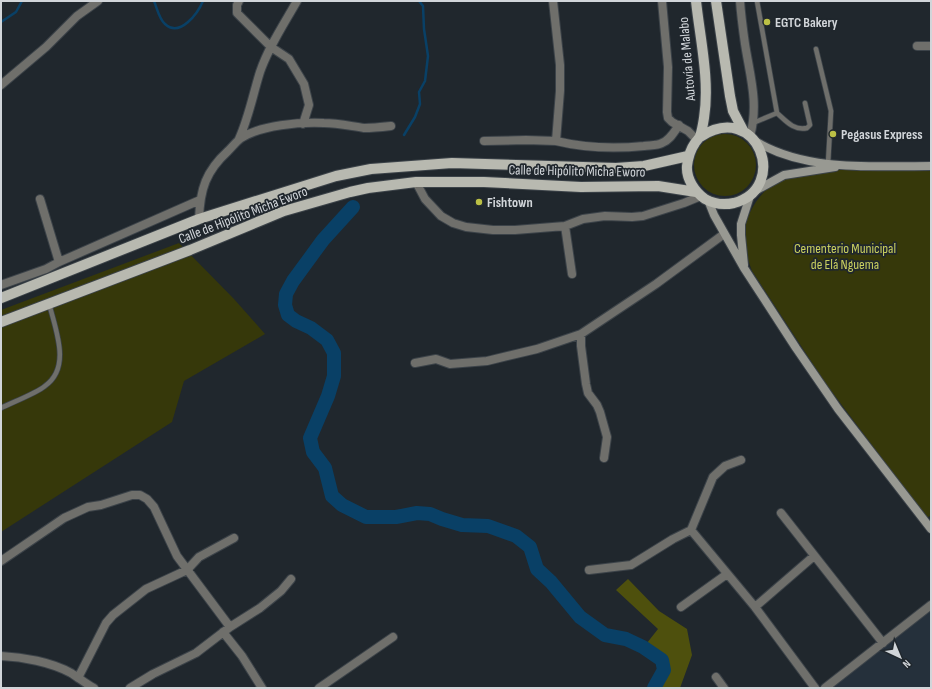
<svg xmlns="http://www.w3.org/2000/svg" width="932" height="689" font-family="'Sofia Sans Condensed',sans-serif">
<rect width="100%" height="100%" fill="#20272d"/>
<path fill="#25303b" d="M931 601V688H823V687Z"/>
<path fill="#36380a" d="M694 165a31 31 0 1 1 62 0a31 31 0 1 1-62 0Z
M931 169V515L927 518 826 384 752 271C749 262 745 252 744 242 742 215 763 184 789 176 814 169 839 170 864 169 886 169 909 169 931 169Z
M179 243 234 299 265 334 184 381 172 422 1 532V310Z"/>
<path fill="#4e500d" d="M628 579 659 611 687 629 692 655 680 688H656L666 676 662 664 643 648 658 629 616 590Z"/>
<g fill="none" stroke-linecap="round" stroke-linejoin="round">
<path stroke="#094066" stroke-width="2.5" d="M154 1C157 8 159 19 165 24 180 38 198 13 203 1
M1 22 16 12 22 1
M404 135 415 117 420 104 419 92 425 81 428 56 424 29 423 6 419 1"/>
<path stroke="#094066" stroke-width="14" d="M353 207 323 240 293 281 286 294 285 305 288 315 296 321 311 328 327 340 334 353V376L328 396 310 438 313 452 325 468 332 496 342 505 366 517H396L417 513 430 514 442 519 462 525 488 526 516 536 530 547 537 569 551 582 580 617 605 635 626 639 643 647 662 660 664 670 654 688"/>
<g stroke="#3c4349" stroke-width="6">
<path id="lane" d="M816 49 831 111 828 164
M777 113C786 121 794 131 807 128L810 125 805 103
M753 123 777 113 757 1
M1 408C13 402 35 394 45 386 72 367 55 329 49 303"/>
</g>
<g stroke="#3c4349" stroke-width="10">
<path id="street" d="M239 1 237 5V13L271 47 289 59 304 84 309 105 303 124
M553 1 560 65V91L556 141C585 148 614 149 644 146 649 145 657 146 662 143 670 140 674 132 679 125
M662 1 668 67 667 112 668 118 672 122 688 131 697 140
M740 1C741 15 743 30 745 44 750 76 759 104 750 136
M917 46H931
M1 85 46 47 77 16 98 1
M239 139C249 117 253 94 260 72 269 46 284 24 297 1
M484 141 526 140 556 141
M416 182 425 199 441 216 453 223 466 227 493 230H515L565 226 583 219 605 216 632 217 643 216 684 203 701 196
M40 199 59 262
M199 219C200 189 206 171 228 151 232 147 236 142 241 138 262 125 299 122 324 123 337 123 350 126 364 128 372 128 382 127 391 126
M565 226 572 274
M1 285 46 269 59 262 200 200
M581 334V346L586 384 588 393 597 405 600 412 607 437 604 458
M415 363 436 359 450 364 487 361 537 349 581 334 656 284 724 234
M781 513 883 643
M691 530 755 607 815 688
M1 561 64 518 88 507 101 505 132 495H140L147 499 154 507 177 556 230 627
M589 570 631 565 673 539 691 530 713 477 725 466 741 460
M681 607 727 574
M755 607 814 556
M223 632 242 656 262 688
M1 656C23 657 51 662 71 673 79 678 86 684 94 688
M716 677 724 688
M78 678 106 623 113 615 146 589 187 570 199 557 234 538
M130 688 153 674 196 653 230 627 260 608 281 591 291 579
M319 688 393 637
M825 688 931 605"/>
</g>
<g stroke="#3c4349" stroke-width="10">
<path id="secondary" d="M755 141C806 172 873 166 931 166
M755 191 784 175 835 167
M708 200 714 215 744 268 796 348 838 409 931 529
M744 265 741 235V224L750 196"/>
</g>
<g stroke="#3c4349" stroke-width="12">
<path id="primary" d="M696 1C700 38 710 81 704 118 703 124 702 131 700 136 699 139 696 141 695 143 690 150 688 158 687 166 686 179 695 192 705 199 714 204 725 205 734 203 790 188 758 99 700 137
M716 1 730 96 733 111 744 132
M1 298 199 219 336 176 371 169 452 163 616 168 644 166 688 156
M1 322 190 250 284 211 350 192 368 188 416 182H484L581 187 658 186 696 192"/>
</g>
<use href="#lane" stroke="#6f6f6b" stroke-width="4.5"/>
<use href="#street" stroke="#6f6f6b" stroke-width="8"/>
<use href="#secondary" stroke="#989992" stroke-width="8"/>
<use href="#primary" stroke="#b8b9b0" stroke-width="10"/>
</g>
<g fill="#bbc045" stroke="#20272d" stroke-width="1.5">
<circle cx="767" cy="22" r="4"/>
<circle cx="833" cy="134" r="4"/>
<circle cx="479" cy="202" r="4"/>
</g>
<g text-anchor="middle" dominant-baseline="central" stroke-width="3.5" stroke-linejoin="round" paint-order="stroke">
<g font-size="14" font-weight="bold" fill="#d1d5d9" stroke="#20272d" text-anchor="start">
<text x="775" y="22">EGTC Bakery</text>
<text x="841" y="134">Pegasus Express</text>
<text x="487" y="202">Fishtown</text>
</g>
<g font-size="14" fill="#d1d5d9" stroke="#20272d">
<text transform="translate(687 59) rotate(-95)">Autovía de Malabo</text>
<text transform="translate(577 171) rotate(1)">Calle de Hipólito Micha Eworo</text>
<text transform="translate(243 215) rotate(-21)">Calle de Hipólito Micha Eworo</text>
</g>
<g font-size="14" fill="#cad05f" stroke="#20272d">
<text x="845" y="248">Cementerio Municipal<tspan x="845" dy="16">de Elá Nguema</tspan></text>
</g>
</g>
<rect width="932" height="689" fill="none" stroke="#d1d5d9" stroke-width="4"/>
<g transform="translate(900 657) rotate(136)" stroke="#20272d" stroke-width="3" paint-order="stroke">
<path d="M0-3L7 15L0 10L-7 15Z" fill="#d1d5d9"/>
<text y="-6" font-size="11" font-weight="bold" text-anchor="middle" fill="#d1d5d9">N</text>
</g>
</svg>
